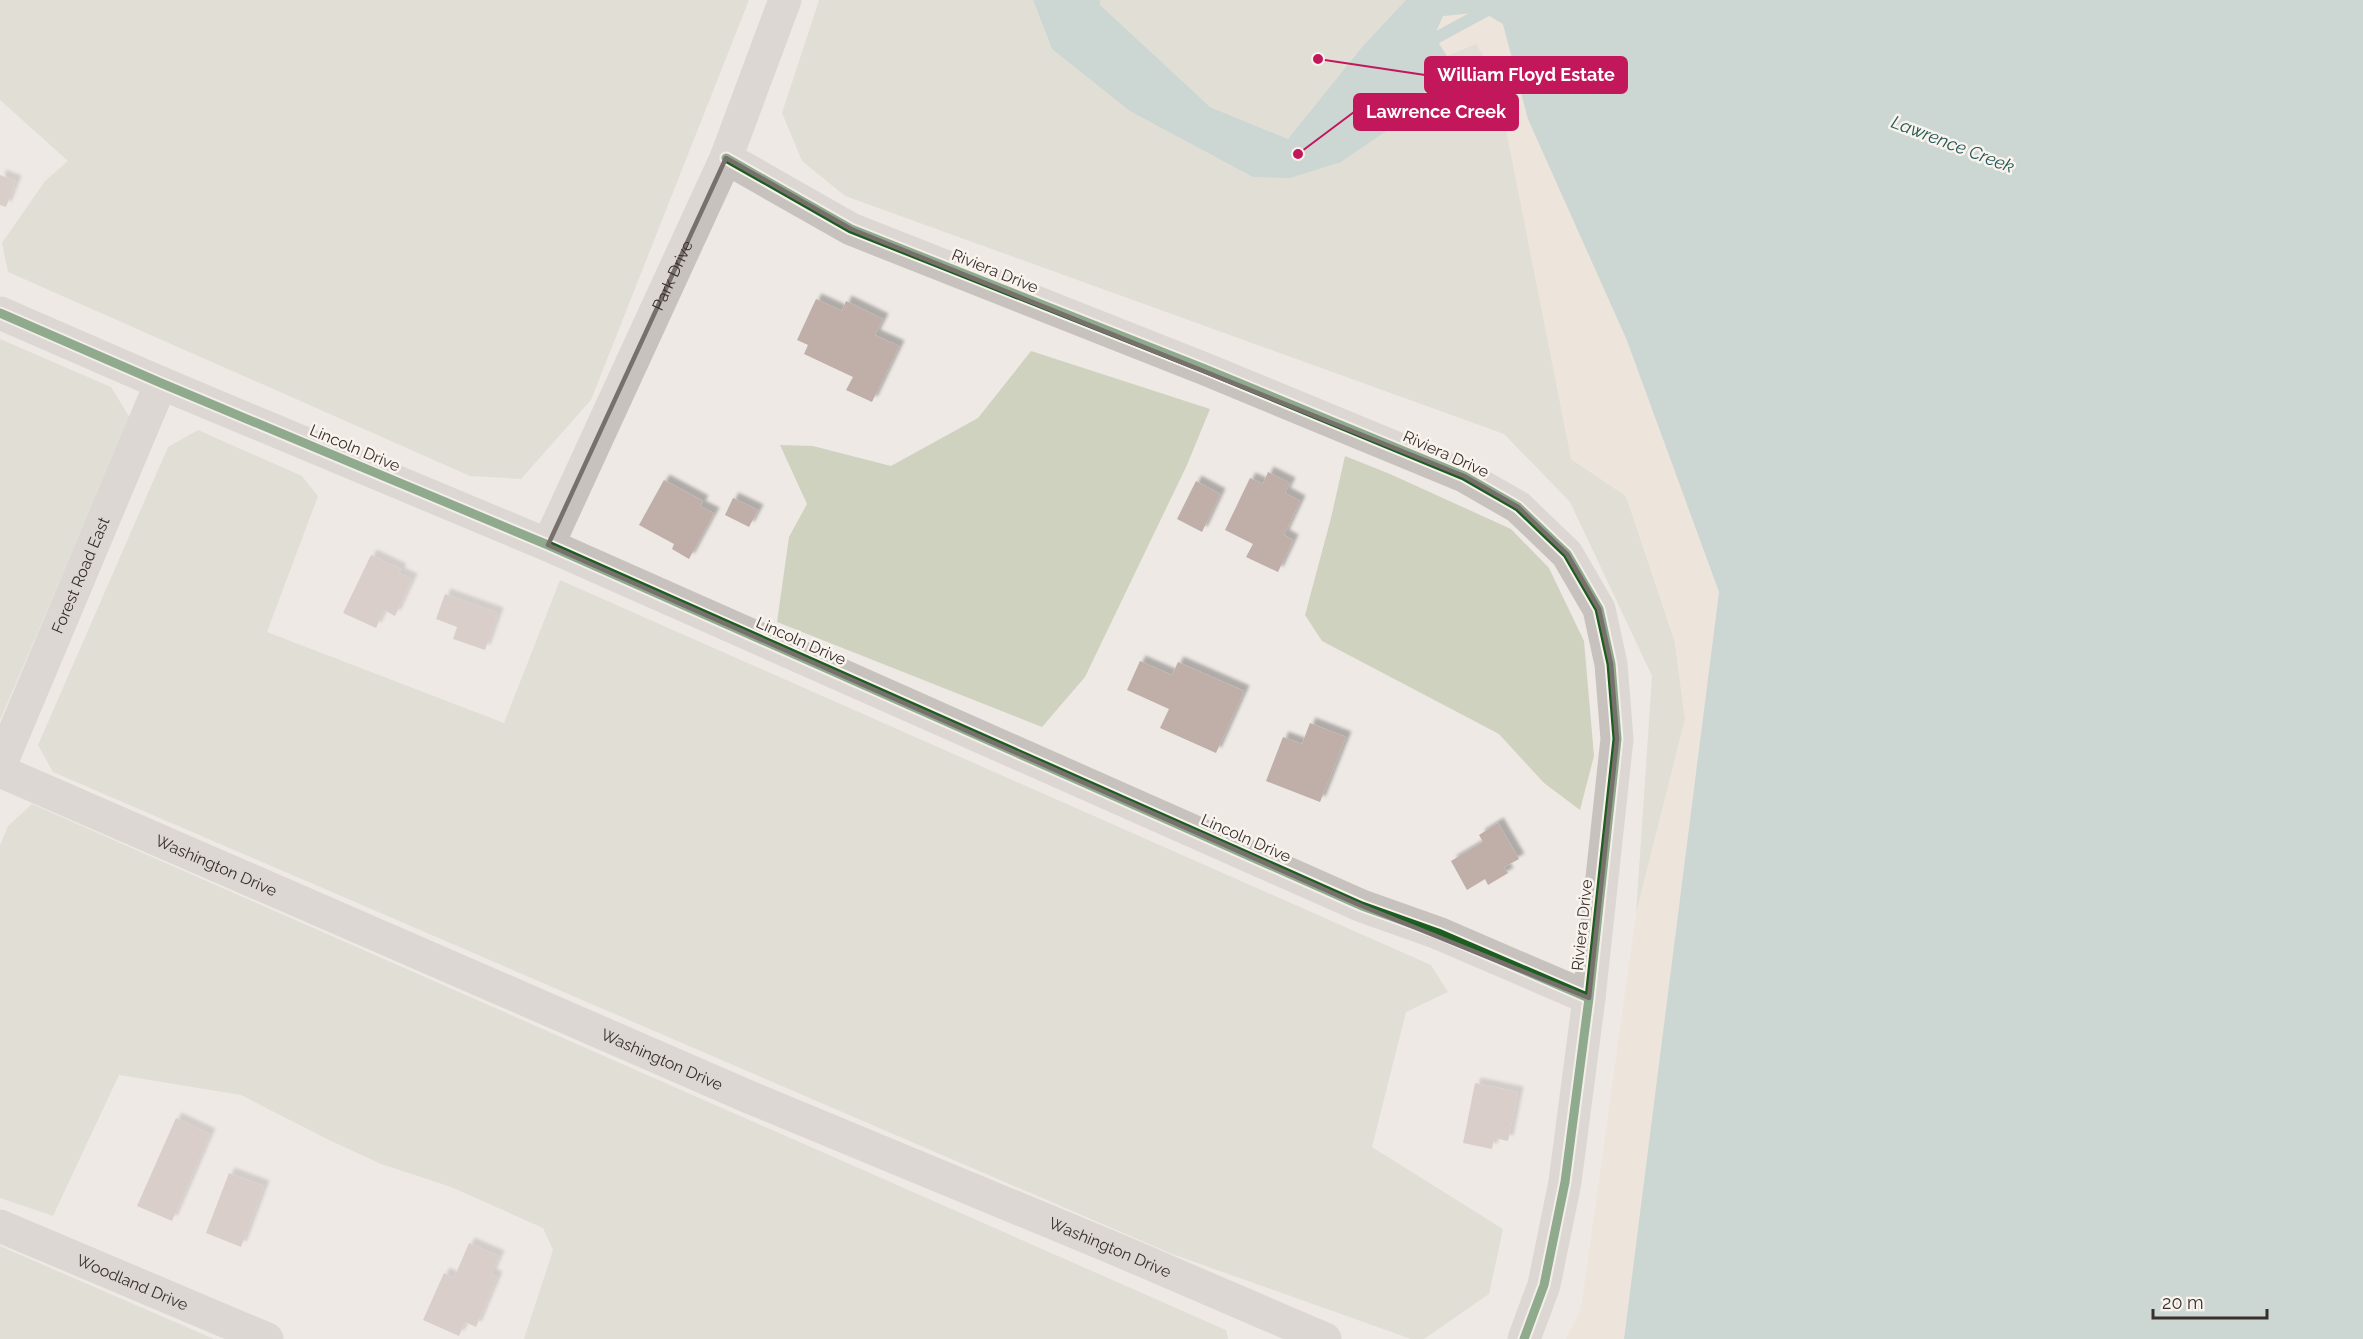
<svg xmlns="http://www.w3.org/2000/svg" width="2363" height="1339" font-family="Raleway,sans-serif">
<defs>
<filter id="shadow"><feDropShadow dx="5.5" dy="-5.5" stdDeviation="1.5" flood-color="#0004"/></filter>
</defs>
<rect width="100%" height="100%" fill="#eee9e5"/>
<path fill="#d0d2c0" d="M0 0H749L591 400 521 479 470 476 8 272 2 243 45 181 68 161 0 100Z
M819 0H1033L1052 49 1288 139 1210 107 1175 76 1151 66 1095 0H1831L1626 338 1571 459 1626 496 1675 642 1685 719 1636 914 1652 676 1570 502 1504 434 845 196 802 161 782 113Z
M0 339 111 387 130 418 0 720Z
M1031 351 1210 409 1187 465 1085 677 1042 727 777 622 789 537 807 504 780 445 813 446 891 466 978 418Z
M198 430 302 476 318 496 267 632 504 723 560 580 1431 965 1448 992 1406 1012 1372 1147 1503 1229 1489 1294 1424 1339H1411L1172 1254 53 772 38 745 168 447Z
M1345 456 1390 474 1511 529 1549 568 1584 641 1594 756 1580 810 1544 783 1499 734 1322 641 1305 615 1331 518Z
M32 804 1226 1330 1228 1339H524L553 1250 543 1228 451 1187 381 1164 329 1140 241 1095 119 1075 53 1216 0 1198V845L8 826Z
M0 1246 214 1339H0Z"/>
<path fill="#ecdfce" d="M1483 12 1503 24 1528 119 1626 338 1719 592 1624 1339H1566L1581 1310 1636 914 1685 720 1675 642 1626 496 1571 459 1495 74 1476 44 1447 56 1434 36 1443 16Z"/>
<path fill="#a2bfbd" d="M1033 0H1100V5L1210 107 1288 139 1363 46 1406 0H2363V1339H1624L1719 592 1626 338 1528 119 1503 24 1483 12 1443 16 1434 36 1447 56 1408 116 1341 162 1290 178 1253 177 1130 111 1052 49Z"/>
<g fill="none" stroke-linecap="round" stroke-linejoin="round">
<path stroke="#a2bfbd" stroke-width="12" d="M1421 46 1506 0"/>
</g>
<path fill="#c0aea8" filter="url(#shadow)" d="M0 175 16 181 6 207 0 205Z
M816 299 842 311 846 301 883 319 875 335 899 346 872 402 846 390 853 377 804 354 808 345 797 340Z
M1268 472 1290 483 1285 493 1300 501 1284 535 1293 540 1278 572 1246 557 1253 544 1225 530 1250 478 1263 484Z
M664 480 703 501 700 506 714 513 689 559 672 549 674 544 639 525Z
M1196 481 1220 494 1202 532 1177 519Z
M733 498 758 510 749 527 725 515Z
M371 555 401 569 399 573 412 579 395 616 384 610 376 628 343 613Z
M445 594 498 613 485 650 453 639 457 627 436 619Z
M1140 661 1172 675 1178 662 1244 691 1216 753 1160 728 1169 709 1127 690Z
M1310 723 1346 737 1320 802 1266 781 1283 737 1302 744Z
M1498 823 1519 859 1504 867 1508 873 1488 885 1485 879 1467 890 1451 861 1483 842 1479 835Z
M1475 1083 1518 1092 1508 1141 1494 1138 1492 1149 1463 1143Z
M176 1118 210 1134 172 1221 137 1206Z
M229 1173 264 1186 241 1247 206 1233Z
M469 1243 499 1256 491 1274 497 1277 476 1327 465 1322 459 1336 423 1320 444 1273 454 1278Z"/>
<g fill="none" stroke-linecap="round" stroke-linejoin="round">
<g stroke="#c7c2be" stroke-width="33">
<path d="M726 158 851 229 1205 369 1464 476 1518 507 1567 554 1599 609 1611 664 1617 739 1589 998 1565 1182 1544 1285 1524 1339"/>
<path d="M0 313 161 383 548 545 1362 906 1438 933 1589 998"/>
<path id="s1" d="M548 545 726 158 785 0"/>
<path id="s2" d="M0 766 161 383"/>
<path id="s3" d="M0 771 749 1097 1118 1250 1325 1339"/>
<path id="s4" d="M0 1226 267 1339"/>
</g>
<g stroke="#f9f3ee" stroke-width="13">
<path id="cycleway" d="M726 158 851 229 1205 369 1464 476 1518 507 1567 554 1599 609 1611 664 1617 739 1589 998 1565 1182 1544 1285 1524 1339
M0 313 161 383 548 545 1362 906 1438 933 1589 998"/>
</g>
<use href="#cycleway" stroke="#1b5e20" stroke-width="9"/>
</g>
<path d="M0 0H2363V1339H0ZM726 158 851 229 1464 476 1518 507 1567 554 1599 609 1611 664 1617 739 1589 998 1362 906 548 545Z" fill="#eee9e5" fill-opacity=".55" fill-rule="evenodd"/>
<path fill="none" stroke="#78706d" stroke-width="4.5" stroke-linejoin="round" d="M726 158 851 229 1464 476 1518 507 1567 554 1599 609 1611 664 1617 739 1589 998 1362 906 548 545Z"/>
<g text-anchor="middle" dominant-baseline="central" stroke-width="5" stroke-linejoin="round" paint-order="stroke">
<g font-size="16" fill="#392f2c" stroke="#f9f3ee">
<text transform="translate(995 271) rotate(22)">Riviera Drive</text>
<text stroke="none"><textPath href="#s1" startOffset="297">Park Drive</textPath></text>
<text transform="translate(355 448) rotate(23)">Lincoln Drive</text>
<text transform="translate(1446 454) rotate(24)">Riviera Drive</text>
<text stroke="none"><textPath href="#s2" startOffset="207">Forest Road East</textPath></text>
<text transform="translate(801 641) rotate(24)">Lincoln Drive</text>
<text transform="translate(1246 838) rotate(24)">Lincoln Drive</text>
<text stroke="none"><textPath href="#s3" startOffset="236">Washington Drive</textPath></text>
<text transform="translate(1582 925) rotate(-84)">Riviera Drive</text>
<text stroke="none"><textPath href="#s3" startOffset="722">Washington Drive</textPath></text>
<text stroke="none"><textPath href="#s3" startOffset="1208">Washington Drive</textPath></text>
<text stroke="none"><textPath href="#s4" startOffset="144">Woodland Drive</textPath></text>
</g>
<g font-size="18" font-style="italic" fill="#245757" stroke="#f9f3ee">
<text transform="translate(1953 144) rotate(21)">Lawrence Creek</text>
</g>
</g>
<path fill="none" stroke="#c2185b" stroke-width="2" d="M1318 59L1425 75M1298 154L1354 112"/>
<g fill="#c2185b" stroke="#f9f3ee" stroke-width="2">
<circle cx="1318" cy="59" r="6"/>
<circle cx="1298" cy="154" r="6"/>
</g>
<g fill="#c2185b" stroke="#c2185b" stroke-width="2">
<rect x="1425" y="57" width="202" height="36" rx="6"/>
<rect x="1354" y="94" width="164" height="36" rx="6"/>
</g>
<g font-size="18" text-anchor="middle" font-weight="bold" fill="#fff">
<text x="1526" y="81">William Floyd Estate</text>
<text x="1436" y="118">Lawrence Creek</text>
</g>
<path d="M2153 1309v9h114v-9" fill="none" stroke="#392f2c" stroke-width="3"/>
<text x="2162" y="1309" font-size="18" fill="#392f2c" stroke="#f9f3ee" stroke-width="4.5" paint-order="stroke">20 m</text>
</svg>
